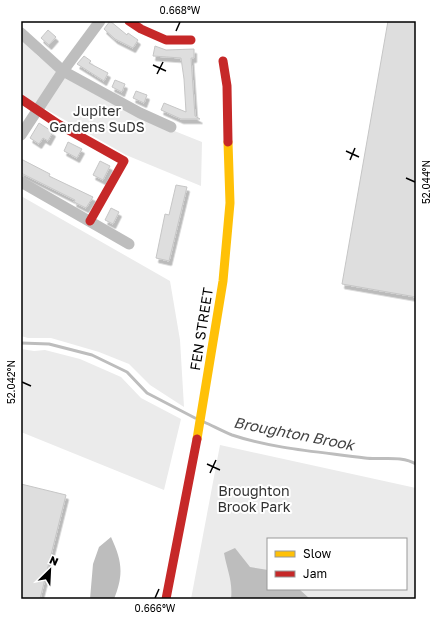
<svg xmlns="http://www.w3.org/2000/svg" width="437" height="620" font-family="'Golos Text',sans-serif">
<defs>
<filter id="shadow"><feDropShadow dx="2.5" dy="4.5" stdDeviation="0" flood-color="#0004"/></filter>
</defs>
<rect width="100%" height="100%" fill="#fff"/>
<path fill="#ebebeb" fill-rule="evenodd" d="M21 38 38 56 52 67 172 130 202 142 201 186 126 155 21 95Z
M21 196 170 281 180 340 184 407 150 385 129 364 99 352 51 338H28L21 336Z
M21 349 34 351 45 350 80 359 121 377 141 398 181 419 164 490 21 432Z
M220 445 416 488V599H191ZM268 539H406V589H268Z"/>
<path fill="#bdbdbd" d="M111 537C122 561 124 574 114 599H90L93 564 99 547Z
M235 548 250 567 268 570V589H299L310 599H231C233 581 227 570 224 553Z"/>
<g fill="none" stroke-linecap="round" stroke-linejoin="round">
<path stroke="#bdbdbd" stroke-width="3" d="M21 343 49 344 92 355 127 372 147 393 195 418
M204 422C213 426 222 431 232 435 274 449 321 452 365 458 381 460 402 455 416 464"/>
</g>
<path fill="#dedede" stroke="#c6c6c6" filter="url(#shadow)" d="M110 21 127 35 128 33 138 40 133 48 115 39 104 29Z
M388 21H416V297L342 284Z
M48 30 56 37 49 45 41 38Z
M155 46 166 50 194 49V58H191L195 116 200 119H181L161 110 164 103 186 112 184 79 181 58 153 56Z
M84 56 91 61 89 63 108 73 104 81 77 64Z
M115 80 125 84 122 92 112 87Z
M136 91 147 95 144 103 133 98Z
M39 123 53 132 48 141 43 138 39 144 30 138Z
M68 142 82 149 77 158 64 151Z
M21 159 50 174 49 176 93 197 86 208 74 202 75 200 21 173Z
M100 161 110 166 103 180 93 175Z
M176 185 187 187 169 261 156 258 165 214 169 215Z
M111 208 119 212 113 224 105 220Z
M21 484 66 495 40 599H21Z"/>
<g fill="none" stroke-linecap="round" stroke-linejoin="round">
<path stroke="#bebebe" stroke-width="11" d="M21 33 63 71 140 113 171 127
M21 135 63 71 100 21
M21 182 129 244"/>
<path stroke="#ffc107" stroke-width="9" d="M197 439 223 281 230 203 228 142"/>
<path stroke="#c62828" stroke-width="9" d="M129 21 141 29 166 40H191
M223 61 227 86 228 142
M21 99 58 124 124 161 90 221
M166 599 197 439"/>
</g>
<path fill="none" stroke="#000" stroke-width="1.5" d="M176 31 180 22M153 65 166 71M157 74 163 62M346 151 359 157M350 160 355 148M406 178 415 182M22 382 31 386M207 464 220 470M210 473 216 460M155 598 159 589"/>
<g text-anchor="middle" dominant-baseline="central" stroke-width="4" stroke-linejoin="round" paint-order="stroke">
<g font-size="14" fill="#313131" stroke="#fff">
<text x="97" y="110">Jupiter<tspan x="97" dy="16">Gardens SuDS</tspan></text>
<text x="254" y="490">Broughton<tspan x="254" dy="16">Brook Park</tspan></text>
</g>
<g font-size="14" fill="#000" stroke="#fff">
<text transform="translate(201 329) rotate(-81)">FEN STREET</text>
</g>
<g font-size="15" font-style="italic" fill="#424242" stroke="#fff">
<text transform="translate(294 433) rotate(11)">Broughton Brook</text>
</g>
</g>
<rect width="437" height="620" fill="none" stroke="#ffffff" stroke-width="44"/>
<rect x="267" y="538" width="140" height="52" fill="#ffffff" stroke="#999999"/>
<rect x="275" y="551" width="20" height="6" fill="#ffc107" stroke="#999999"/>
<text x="303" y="558" font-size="12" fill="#000000">Slow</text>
<rect x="275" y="571" width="20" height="6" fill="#c62828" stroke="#999999"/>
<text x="303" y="578" font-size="12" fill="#000000">Jam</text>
<g transform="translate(50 570) rotate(24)" stroke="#ffffff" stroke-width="3" paint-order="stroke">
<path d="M0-3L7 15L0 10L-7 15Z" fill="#000000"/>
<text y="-6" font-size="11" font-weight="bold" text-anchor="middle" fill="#000000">N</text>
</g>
<rect x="22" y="22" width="393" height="576" fill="none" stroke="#000" stroke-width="1.5"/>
<g font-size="10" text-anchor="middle" fill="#000">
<text x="180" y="14">0.668°W</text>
<text transform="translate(426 182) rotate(-90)" y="4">52.044°N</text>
<text transform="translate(11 382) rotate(-90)" y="4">52.042°N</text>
<text x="155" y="612">0.666°W</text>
</g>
</svg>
